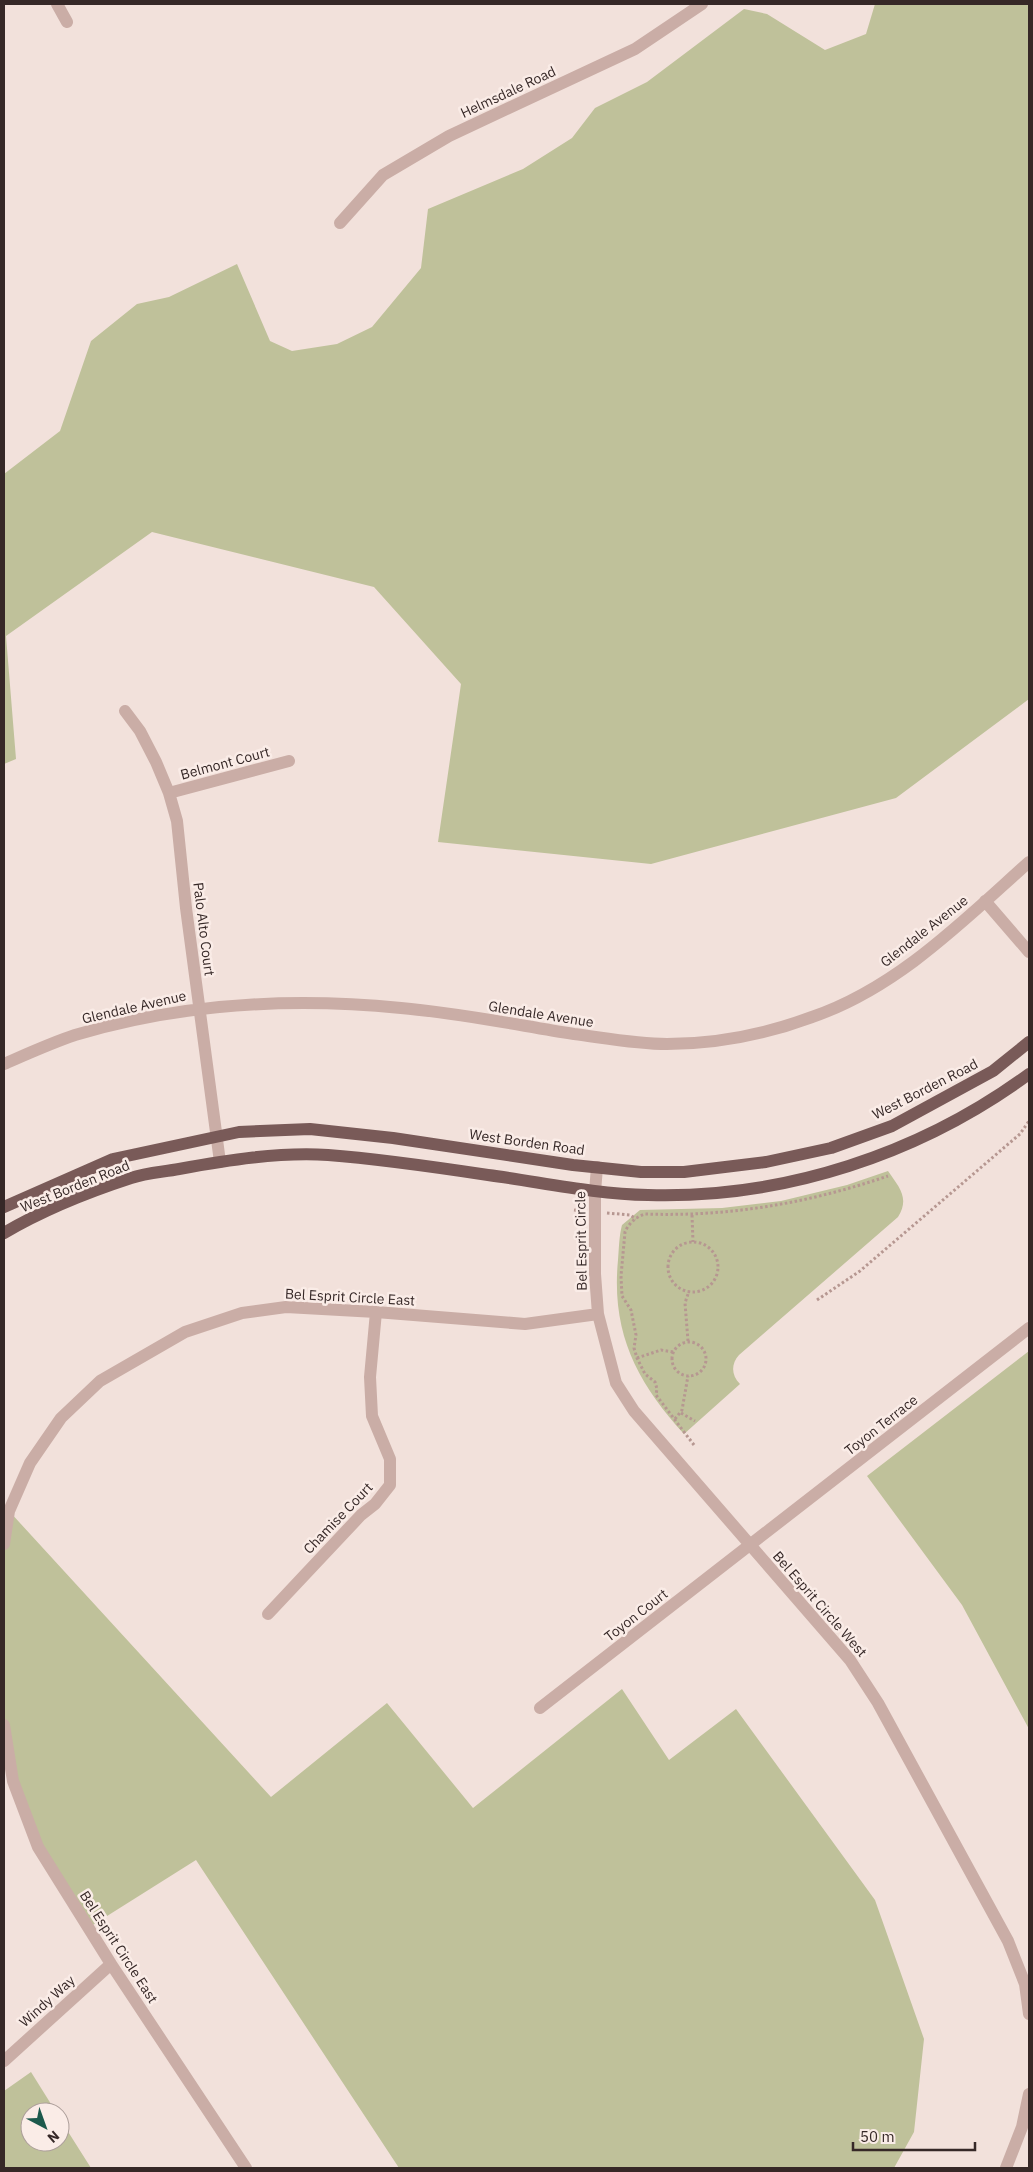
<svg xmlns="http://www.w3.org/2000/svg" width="1033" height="2172" font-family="'IBM Plex Sans',sans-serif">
<rect width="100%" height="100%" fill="#f2e1db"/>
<path fill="#bfc19a" d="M875 4H1029V699L896 798 651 864 438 842 461 684 374 587 152 532 6 636 16 759 4 764V474L60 431 91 341 137 304 169 297 237 264 270 341 292 351 337 344 372 327 421 268 428 209 523 169 572 138 595 108 647 82 744 9 767 14 825 50 866 34Z
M888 1171C899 1187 910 1198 898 1217L739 1355C731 1364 731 1375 740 1384L684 1434C637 1382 611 1333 618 1260 619 1249 619 1236 622 1225L640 1210 722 1208 781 1201 847 1185Z
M1029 1351V1729L962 1605 867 1476Z
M9 1511 271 1797 387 1703 473 1808 622 1689 669 1760 736 1709 875 1900 924 2039 914 2132 894 2168H399L196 1860 88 1928 38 1847 13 1781 4 1725V1544Z
M31 2072 56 2112H30V2142H60V2119L91 2168H4V2091Z"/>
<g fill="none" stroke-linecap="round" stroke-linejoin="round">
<path stroke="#b69791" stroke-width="3" stroke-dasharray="2.5 2.5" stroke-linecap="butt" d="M574 1210 583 1211
M607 1213 630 1215 636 1219
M692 1215 693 1242
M668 1267a25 25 0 1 1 50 0a25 25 0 1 1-50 0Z
M817 1300 860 1271 1020 1134 1029 1121
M688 1341 685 1303 689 1291
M672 1359a17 17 0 1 1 34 0a17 17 0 1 1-34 0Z
M637 1358 661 1350 673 1352
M681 1413 695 1421
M675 1419 682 1410 688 1376
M694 1445 656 1395 657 1389 655 1382 645 1374 637 1358 634 1348 636 1335 631 1310 622 1296 621 1276 625 1232C628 1224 637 1216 645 1214 729 1217 809 1203 888 1176"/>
<path stroke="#caada6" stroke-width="12" d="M57 4 67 22
M340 223 383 175 449 136 635 49 702 4
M125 711 140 731 156 762 169 793 177 821 186 908 220 1162
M169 793 289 761
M985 901 1029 952
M4 1064C27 1054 51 1043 75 1035 182 1003 290 997 401 1008 459 1013 517 1025 574 1034 605 1038 636 1044 667 1044 715 1044 766 1034 812 1017 897 988 963 921 1029 862
M597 1167 595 1192V1274L598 1314 616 1383 634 1411 850 1660 878 1703 1008 1941 1025 1984 1029 2014
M4 1544 9 1511 30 1463 61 1418 100 1381 185 1332 242 1313 286 1307 376 1312 525 1324 598 1314
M268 1614 361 1515 375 1504 390 1485V1459L372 1416 370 1377 376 1312
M540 1708 1029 1328
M4 1725 13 1781 38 1847 111 1964 246 2168
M4 2061 111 1964
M1006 2168 1022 2127 1029 2094"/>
<path stroke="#795a58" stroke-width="12" d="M4 1207 113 1159 239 1132 310 1129 393 1138 573 1165 641 1172H684L766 1162 831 1148 892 1126 993 1071 1029 1042
M4 1233C43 1210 88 1192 131 1178 146 1173 163 1172 179 1169 228 1160 278 1152 328 1155 381 1159 435 1167 488 1175 541 1182 594 1194 648 1195 784 1199 920 1154 1029 1074"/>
</g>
<g text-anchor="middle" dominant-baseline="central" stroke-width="5" stroke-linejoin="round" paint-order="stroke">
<g font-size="14" fill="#362827" stroke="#faece7">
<text transform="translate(508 92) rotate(-25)">Helmsdale Road</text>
<text transform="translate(225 763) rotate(-15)">Belmont Court</text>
<text transform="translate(204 929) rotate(83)">Palo Alto Court</text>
<text transform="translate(924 931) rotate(-38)">Glendale Avenue</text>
<text transform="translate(134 1007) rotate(-13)">Glendale Avenue</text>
<text transform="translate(541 1014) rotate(9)">Glendale Avenue</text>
<text transform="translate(925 1089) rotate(-27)">West Borden Road</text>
<text transform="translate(527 1142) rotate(8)">West Borden Road</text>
<text transform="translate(75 1186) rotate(-22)">West Borden Road</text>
<text transform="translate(581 1241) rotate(-91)">Bel Esprit Circle</text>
<text transform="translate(350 1297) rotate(3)">Bel Esprit Circle East</text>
<text transform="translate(881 1425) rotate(-38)">Toyon Terrace</text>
<text transform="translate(338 1518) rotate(-46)">Chamise Court</text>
<text transform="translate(820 1604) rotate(49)">Bel Esprit Circle West</text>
<text transform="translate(636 1615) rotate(-38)">Toyon Court</text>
<text transform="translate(119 1947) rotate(57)">Bel Esprit Circle East</text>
<text transform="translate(47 2001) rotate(-42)">Windy Way</text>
</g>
</g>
<rect width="1033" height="2172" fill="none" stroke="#362827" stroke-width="10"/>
<g transform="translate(45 2127) rotate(139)"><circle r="24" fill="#faece7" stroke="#ac9e9a"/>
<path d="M0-4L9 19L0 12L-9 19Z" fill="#1c594c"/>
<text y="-8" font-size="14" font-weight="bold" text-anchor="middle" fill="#362827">N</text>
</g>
<path d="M853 2142v8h122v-8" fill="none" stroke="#362827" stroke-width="2.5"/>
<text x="860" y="2142" font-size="15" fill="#362827" stroke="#faece7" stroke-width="4" paint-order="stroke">50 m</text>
</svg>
